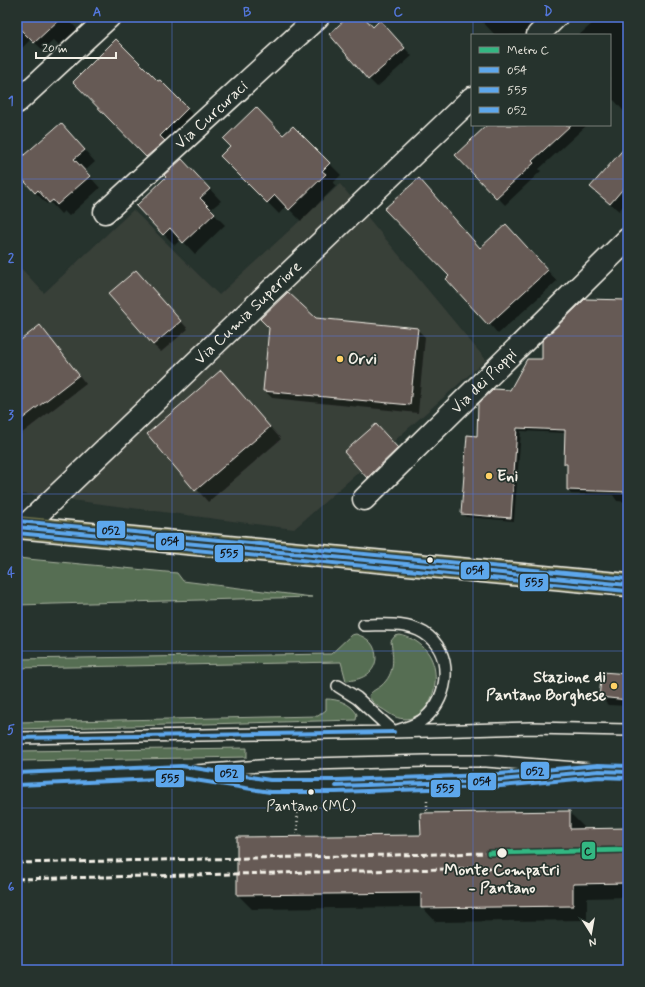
<svg xmlns="http://www.w3.org/2000/svg" width="645" height="987" font-family="Mynerve,sans-serif">
<rect width="100%" height="100%" fill="#26332d"/>
<filter id="ink" filterUnits="userSpaceOnUse"><feTurbulence type="fractalNoise" baseFrequency=".025" numOctaves="2"/><feDisplacementMap in="SourceGraphic" scale="8" xChannelSelector="R" yChannelSelector="G"/><feConvolveMatrix kernelMatrix="1 2 1 2 8 2 1 2 1" color-interpolation-filters="sRGB"/></filter>
<g filter="url(#ink)">
<path fill="#393f39" d="M340 184 486 360 294 529 17 493V264L44 293 133 210 219 295Z"/>
<path fill="#576e53" stroke="#a6b09e" d="M17 558 177 573 183 581 312 597 17 605Z
M356 634C369 638 376 645 376 659 374 675 360 680 346 681L341 662 17 668V659L331 654 351 635Z
M400 635C463 649 431 745 387 712 381 708 371 703 369 696 371 691 377 689 381 686 396 673 393 658 391 641L395 636Z
M326 699C338 699 350 703 357 714L356 720 17 729V722L318 716 326 710Z
M247 748V757L17 761V751Z"/>
<path fill="#0007" d="M17 17H66L77 29 59 45 54 40 43 50 31 39 17 53Z
M350 17H363L373 28 380 21 412 56 377 87 369 79Z
M478 17H550L532 35H495Z
M600 17H619L628 28V116L614 100 610 104V35H579Z
M160 81 195 117 155 164 75 82 158 83Z
M488 125H587L539 169 541 171 505 205 456 155Z
M293 127 341 175 333 183 336 186 301 221 286 206 279 214 222 156 232 146 284 136Z
M72 135 95 162 85 171 100 188 69 216 64 211 61 214 49 201 47 204 35 192 17 172V162Z
M628 145V200L619 211 600 195Z
M193 171 221 201 210 210 225 225 195 254 181 239 175 245 164 234Z
M419 179 480 249 516 236 557 281 498 334 450 276Z
M143 279 188 329 161 352 153 345Z
M628 301V502L617 501 613 495 571 494 568 490V467L565 464V433L521 431 514 521 466 517 462 514 478 437 511 391 543 360Z
M315 319 417 329 425 337 418 413 272 398 264 390Z
M40 326 86 384 17 437V344Z
M221 372 281 439 208 502 148 434Z
M384 433 405 457 376 485 346 452Z
M628 675V706L608 705 600 697Z
M569 812 584 827V830L628 829V897L587 898V920L436 922 422 907 252 909 238 895 422 836Z"/>
<path fill="#665a55" stroke="#f4f1e8" d="M17 17H62L34 43 17 26Z
M348 17H364L373 27 380 20 405 48 368 80 329 34Z
M116 39 158 81 160 80 188 108 160 136 165 141 146 157 73 82Z
M256 107 283 135 293 126 330 163 322 171 326 174 289 210 275 195 267 203 220 156 230 146 223 139Z
M61 123 85 150 74 159 90 176 57 205 53 200 49 203 38 190 35 193 17 173V161Z
M487 125H571L532 161 534 163 496 198 455 155Z
M628 144V183L610 204 590 187Z
M182 159 210 189 200 198 215 213 183 243 170 228 163 235 136 206 166 177 164 175Z
M419 178 480 248 506 224 548 270 488 325 446 279 449 276 384 209Z
M136 270 181 321 153 345 108 294Z
M288 292 316 318 418 328 410 405 263 391 269 328 260 319Z
M585 299 628 300V492L567 490V464H564L565 430 517 428 511 518 461 514 467 435 477 436 478 404 494 389 510 390 527 359H542V341Z
M40 325 79 375 17 423V343Z
M221 370 270 427 195 491 147 434Z
M376 424 398 448 367 478 344 452Z
M602 672 628 674V700L599 697Z
M570 811V829L628 828V883L573 884V906L421 908V893L237 895V837L421 835 420 813Z"/>
<g fill="none" stroke-linecap="round" stroke-linejoin="round">
<g stroke="#f4f1e8" stroke-width="14">
<path id="service" d="M338 686 357 698 394 732C404 728 416 726 425 718 450 697 454 652 424 633 406 622 384 625 364 625
M17 738 394 732 531 728 628 730
M199 775 270 786 459 782 570 773
M17 779 182 772 273 765 426 761H486L628 772"/>
</g>
<g stroke="#f4f1e8" stroke-width="25">
<g id="minor">
<path d="M538 35 556 17"/>
<path d="M17 102 109 17"/>
<path id="s1" d="M105 212 318 17"/>
<path id="s2" d="M364 499 628 239"/>
<path id="s3" d="M24 527 472 98"/>
</g>
</g>
<g stroke="#f4f1e8" stroke-width="25">
<path id="primary" d="M17 527 628 585"/>
</g>
<path stroke="#f4f1e8" stroke-width="2.5" stroke-dasharray="1 3" stroke-linecap="butt" d="M427 801V813
M297 805 298 837"/>
<use href="#service" stroke="#26332d" stroke-width="11"/>
<use href="#minor" stroke="#26332d" stroke-width="22"/>
<use href="#primary" stroke="#6e714b" stroke-width="22"/>
<path stroke="#f4f1e8" stroke-width="3" stroke-dasharray="6 3" stroke-linecap="butt" d="M17 863 489 853
M17 879 490 868"/>
<g stroke="#26332d" stroke-width="7">
<path id="bus-1" d="M17 527 628 585
M17 738 394 732
M336 786 489 781 599 771 628 772"/>
</g>
<g stroke="#26332d" stroke-width="7">
<path id="bus-2" d="M17 533 627 591
M17 785 182 778 270 792H336L489 787 599 777 628 778"/>
</g>
<g stroke="#26332d" stroke-width="7">
<path id="bus-3" d="M18 521 628 579
M17 773 182 766 270 780H336L489 775 598 765 628 766"/>
</g>
<use href="#bus-1" stroke="#5da7ec" stroke-width="4"/>
<use href="#bus-2" stroke="#5da7ec" stroke-width="4"/>
<use href="#bus-3" stroke="#5da7ec" stroke-width="4"/>
<g stroke="#26332d" stroke-width="8">
<path id="metro-1" d="M489 853 628 850"/>
</g>
<use href="#metro-1" stroke="#33b782" stroke-width="5"/>
</g>
</g>
<path fill="none" stroke="#5377dc" stroke-width="1" stroke-opacity="0.55" d="M172 17V970M322 17V970M473 17V35M473 125V970M17 179H628M17 336H628M17 494H628M17 651H628M17 808H628"/>
<g fill="#ffd166" stroke="#26332d" stroke-width="1.5">
<circle cx="340" cy="359" r="4"/>
<circle cx="489" cy="476" r="4"/>
<circle cx="614" cy="686" r="4"/>
</g>
<g fill="#f4f1e8" stroke="#26332d" stroke-width="1.5">
<circle cx="430" cy="560" r="3.5"/>
<circle cx="311" cy="792" r="3.5"/>
<circle cx="502" cy="853" r="5.5"/>
</g>
<g text-anchor="middle" dominant-baseline="central" stroke-width="3.5" stroke-linejoin="round" paint-order="stroke">
<g font-size="15" fill="#f4f1e8" stroke="#26332d">
<text x="311" y="807">Pantano (MC)</text>
</g>
<g font-size="16" fill="#f4f1e8" stroke="#26332d">
<text stroke="none"><textPath href="#s1" startOffset="144">Via Curcuraci</textPath></text>
<text stroke="none"><textPath href="#s3" startOffset="310">Via Cumia Superiore</textPath></text>
<text stroke="none"><textPath href="#s2" startOffset="168">Via dei Pioppi</textPath></text>
</g>
<g font-size="16" font-weight="bold" fill="#f4f1e8" stroke="#26332d" text-anchor="start">
<text x="348" y="359">Orvi</text>
<text x="497" y="476">Eni</text>
<text x="606" y="677" text-anchor="end">Stazione di<tspan x="606" dy="18">Pantano Borghese</tspan></text>
</g>
<g font-size="16" font-weight="bold" fill="#f4f1e8" stroke="#26332d">
<text x="502" y="870">Monte Compatri<tspan x="502" dy="18">- Pantano</tspan></text>
</g>
</g>
<g stroke="#26332d" stroke-width="1.5">
<rect x="96" y="520" width="30" height="19" rx="4" fill="#5da7ec"/>
<rect x="155" y="532" width="30" height="19" rx="4" fill="#5da7ec"/>
<rect x="214" y="544" width="30" height="19" rx="4" fill="#5da7ec"/>
<rect x="460" y="561" width="30" height="19" rx="4" fill="#5da7ec"/>
<rect x="519" y="573" width="30" height="19" rx="4" fill="#5da7ec"/>
<rect x="520" y="761" width="30" height="19" rx="4" fill="#5da7ec"/>
<rect x="214" y="764" width="31" height="19" rx="4" fill="#5da7ec"/>
<rect x="155" y="769" width="30" height="19" rx="4" fill="#5da7ec"/>
<rect x="467" y="772" width="30" height="19" rx="4" fill="#5da7ec"/>
<rect x="430" y="779" width="31" height="19" rx="4" fill="#5da7ec"/>
<rect x="581" y="841" width="15" height="19" rx="4" fill="#33b782"/>
</g>
<g font-size="11" text-anchor="middle" font-weight="bold" fill="#111">
<text x="111" y="534">052</text>
<text x="170" y="545">054</text>
<text x="229" y="557">555</text>
<text x="475" y="574">054</text>
<text x="534" y="586">555</text>
<text x="535" y="775">052</text>
<text x="229" y="777">052</text>
<text x="170" y="782">555</text>
<text x="482" y="785">054</text>
<text x="445" y="792">555</text>
<text x="588" y="855">C</text>
</g>
<rect width="645" height="987" fill="none" stroke="#26332d" stroke-width="44"/>
<rect x="471" y="34" width="140" height="92" fill="#26332d" stroke="#787f78"/>
<rect x="479" y="47" width="20" height="6" fill="#33b782" stroke="#787f78"/>
<text x="507" y="54" font-size="12" fill="#f4f1e8">Metro C</text>
<rect x="479" y="67" width="20" height="6" fill="#5da7ec" stroke="#787f78"/>
<text x="507" y="74" font-size="12" fill="#f4f1e8">054</text>
<rect x="479" y="87" width="20" height="6" fill="#5da7ec" stroke="#787f78"/>
<text x="507" y="94" font-size="12" fill="#f4f1e8">555</text>
<rect x="479" y="107" width="20" height="6" fill="#5da7ec" stroke="#787f78"/>
<text x="507" y="114" font-size="12" fill="#f4f1e8">052</text>
<g transform="translate(591 933) rotate(169)" stroke="#26332d" stroke-width="3" paint-order="stroke">
<path d="M0-3L7 15L0 10L-7 15Z" fill="#f4f1e8"/>
<text y="-6" font-size="11" font-weight="bold" text-anchor="middle" fill="#f4f1e8">N</text>
</g>
<path d="M36 52v6h80v-6" fill="none" stroke="#f4f1e8" stroke-width="2"/>
<text x="42" y="52" font-size="12" fill="#f4f1e8" stroke="#26332d" stroke-width="3" paint-order="stroke">20 m</text>
<rect x="22" y="22" width="601" height="943" fill="none" stroke="#5377dc" stroke-width="1.5"/>
<g font-size="13" text-anchor="middle" font-weight="bold" fill="#5377dc">
<text x="97" y="16">A</text>
<text x="247" y="16">B</text>
<text x="398" y="16">C</text>
<text x="548" y="16">D</text>
<text x="11" y="105">1</text>
<text x="11" y="262">2</text>
<text x="11" y="419">3</text>
<text x="11" y="577">4</text>
<text x="11" y="734">5</text>
<text x="11" y="891">6</text>
</g>
</svg>
